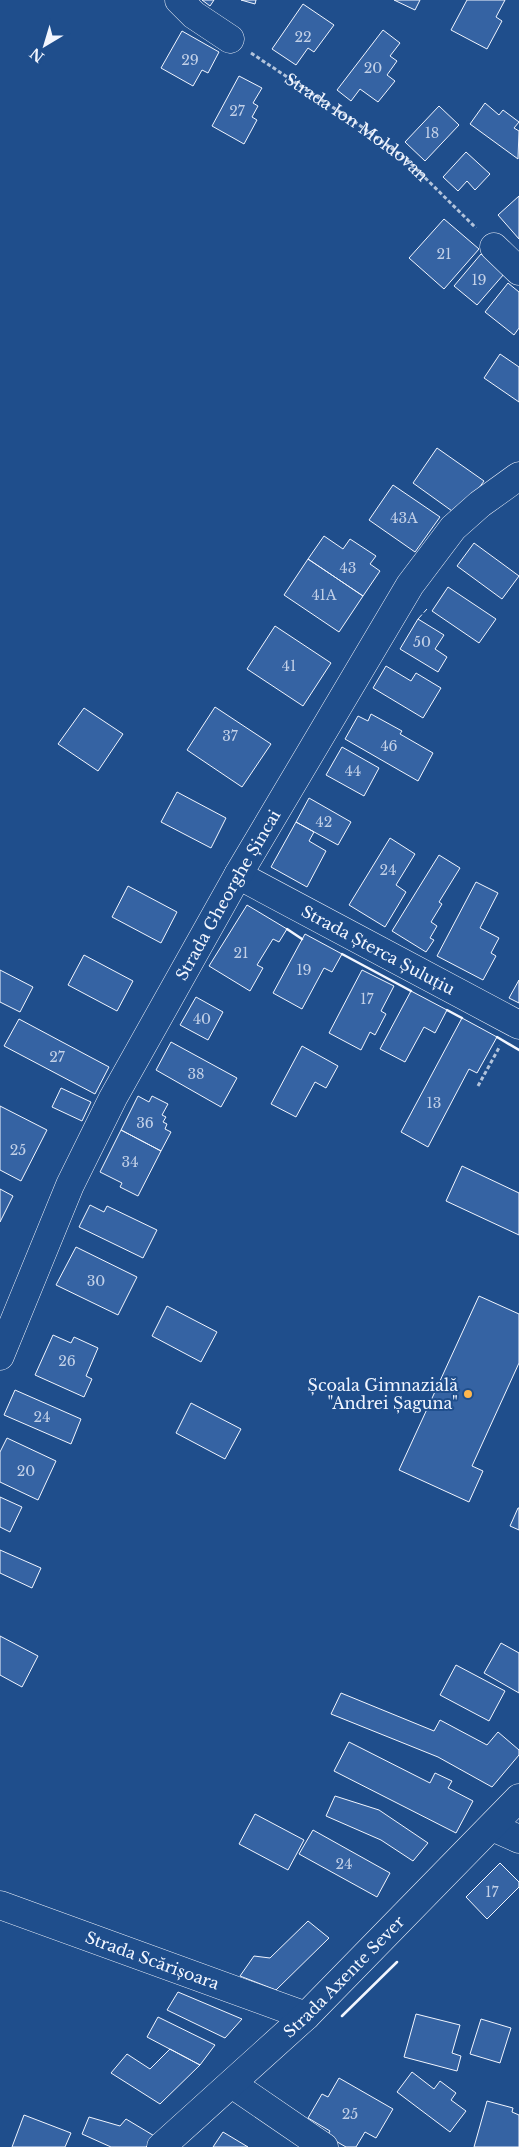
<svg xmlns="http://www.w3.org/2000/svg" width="519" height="2147" font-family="'Libre Baskerville',serif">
<rect width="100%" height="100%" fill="#1f4e8c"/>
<path fill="#3563a3" stroke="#f2f6ff" d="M202 0H214L210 6Z
M241 0H256L255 4Z
M394 0H420L415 10Z
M467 0H505L496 17 502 21 487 49 451 30Z
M303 4 334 25 314 52 308 48 296 65 272 49Z
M383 30 400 43 390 56 397 61 387 75 395 81 378 102 360 89 351 101 337 90Z
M182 31 219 52 208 73 202 70 193 86 161 68Z
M239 76 262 88 253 103 258 106 252 117 257 120 244 144 212 126Z
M485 103 499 115 503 110 519 122 514 128 519 131 518 159 470 124Z
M439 106 459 125 425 161 405 142Z
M466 152 490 174 475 190 467 181 458 191 443 177Z
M519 196V239L498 215Z
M444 219 479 249 444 289 409 258Z
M481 254 504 274 477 305 454 286Z
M508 283 519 292V328L514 335 485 312Z
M500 354 519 367V402L484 378Z
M437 448 484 481 459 516 413 483Z
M393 485 440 517 415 552 369 520Z
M324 536 343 549 350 539 376 556 370 564 380 571 363 596 308 559Z
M474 543 519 576 502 599 457 566Z
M308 559 363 596 339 632 284 595Z
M448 587 496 619 479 643 432 611Z
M418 619 444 635 435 649 447 657 438 672 400 649Z
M275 626 331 663 303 706 247 669Z
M386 666 411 681 416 673 441 688 423 718 373 688Z
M215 707 271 744 242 787 187 750Z
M84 708 123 734 98 771 58 744Z
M371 714 402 731 400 734 433 753 418 781 345 739 358 716 368 721Z
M342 747 379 768 364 796 326 775Z
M177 792 226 818 211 848 161 822Z
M309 798 351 822 338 845 296 822Z
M296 822 314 832 309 841 326 851 307 887 271 867Z
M390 838 415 854 396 885 406 892 385 927 349 905Z
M439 855 460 868 439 902 442 904 431 922 437 926 430 938 434 940 426 952 392 931Z
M476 882 498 893 480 928 499 938 491 953 496 956 483 980 437 956Z
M128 886 177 912 161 943 112 917Z
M247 905 287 929 279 942 273 939 257 965 263 968 250 991 209 966Z
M305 934 342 954 332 972 324 968 302 1009 273 993Z
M84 955 133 981 117 1011 68 985Z
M0 970 33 987 20 1012 0 1002Z
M362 970 394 986 381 1011 386 1014 375 1035 370 1032 361 1050 329 1033Z
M519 980V1003L509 998Z
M411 991 447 1010 435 1033 424 1027 405 1062 380 1049Z
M196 997 223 1012 208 1040 180 1025Z
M462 1018 497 1037 477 1073 469 1069 428 1147 401 1132Z
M19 1019 109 1067 95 1094 4 1046Z
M171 1042 237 1078 221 1107 156 1070Z
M302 1046 338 1066 326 1088 315 1082 296 1117 271 1104Z
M61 1088 91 1102 82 1121 52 1107Z
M138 1096 149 1102 152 1096 168 1104 162 1115 166 1117 163 1122 167 1124 165 1129 171 1132 161 1151 121 1130Z
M0 1106 47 1130 21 1181 0 1170Z
M121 1130 161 1151 138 1196 120 1187 122 1183 100 1172Z
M462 1166 519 1193V1235L446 1201Z
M0 1189 13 1196 0 1222Z
M90 1205 104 1212 107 1206 157 1230 143 1258 79 1227Z
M76 1247 137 1277 118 1315 56 1285Z
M479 1296 519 1314V1363L472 1466 483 1471 469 1502 399 1470Z
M167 1306 217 1332 201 1362 152 1336Z
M53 1335 71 1343 74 1337 98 1348 86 1376 92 1379 84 1397 35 1375Z
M15 1390 81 1419 71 1444 4 1415Z
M191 1403 241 1429 225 1459 176 1433Z
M7 1438 56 1461 38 1500 0 1482V1452Z
M0 1497 22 1507 10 1532 0 1527Z
M518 1508H519V1530L510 1526Z
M0 1550 41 1568 32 1588 0 1573Z
M0 1636 38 1656 22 1687 0 1675Z
M501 1643 519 1653V1693L484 1673Z
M456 1665 505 1691 489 1721 440 1695Z
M341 1693 434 1731 440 1720 487 1745 498 1732 519 1750V1755L492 1787 438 1757 331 1714Z
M349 1742 430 1783 435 1773 452 1781 448 1788 473 1801 456 1833 334 1771Z
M335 1796 379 1810 428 1843 413 1861 381 1840 326 1816Z
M255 1814 304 1840 288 1870 239 1844Z
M313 1830 390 1873 377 1897 299 1854Z
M500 1863 519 1882V1887L487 1919 466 1897Z
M308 1921 329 1938 276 1990 240 1976 254 1956 270 1958Z
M178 1992 242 2019 225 2038 167 2010Z
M416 2014 460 2025 452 2053 461 2056 457 2071 404 2057Z
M158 2017 215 2045 200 2065 147 2037Z
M481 2019 511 2028 500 2063 470 2054Z
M170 2049 200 2065 160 2104 111 2073 127 2054 150 2069Z
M412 2072 434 2089 440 2081 456 2093 451 2100 466 2111 450 2132 397 2092Z
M339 2078 393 2109 376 2138 365 2132 356 2147H346L327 2136 330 2131 308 2118 322 2094 328 2097Z
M487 2101 513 2108 512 2112 519 2115V2147H474Z
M24 2115 71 2133 65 2147H12Z
M89 2117 120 2126 126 2119 156 2137 146 2147H111L82 2134Z
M223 2132 248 2147H213Z"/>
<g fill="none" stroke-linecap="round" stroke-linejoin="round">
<g stroke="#f2f6ff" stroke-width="29">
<g id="minor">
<path d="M179 0 194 15 230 39"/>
<path d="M494 247 519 271"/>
<path id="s2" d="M238 875 519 1025"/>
<path id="s3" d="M0 1356 70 1185 113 1098 238 875 410 585 453 528 480 504 519 476"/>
<path d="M492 1827 519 1839"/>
<path id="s4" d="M0 1905 306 2016"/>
<path d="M232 2084 324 2147"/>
</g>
</g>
<g stroke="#f2f6ff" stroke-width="29">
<g id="major">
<path id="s5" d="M161 2147 306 2016 519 1798"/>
</g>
</g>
<g stroke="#b3c4dc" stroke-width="3" stroke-dasharray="4 2.5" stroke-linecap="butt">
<path id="s1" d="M251 53 355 122 405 158 476 228"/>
<path d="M478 1086 500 1046"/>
</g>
<use href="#minor" stroke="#1f4e8c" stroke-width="28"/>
<use href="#major" stroke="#1f4e8c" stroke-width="28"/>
<path stroke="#f2f6ff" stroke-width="1" stroke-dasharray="6 2.5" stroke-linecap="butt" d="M418 619 427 609"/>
<path stroke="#f2f6ff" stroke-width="2.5" d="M287 929 302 939
M342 954 411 991
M447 1010 462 1018
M497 1037 519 1050
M342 2016 397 1962"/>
</g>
<circle fill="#ffb74d" stroke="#1f4e8c" stroke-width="2" cx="468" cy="1394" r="5"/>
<g text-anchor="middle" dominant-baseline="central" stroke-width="4" stroke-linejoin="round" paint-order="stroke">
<g font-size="14" fill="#c3d1e8">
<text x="303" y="37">22</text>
<text x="190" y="60">29</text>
<text x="373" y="68">20</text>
<text x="237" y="111">27</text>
<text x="432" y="133">18</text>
<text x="444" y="254">21</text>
<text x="479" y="280">19</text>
<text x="404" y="518">43A</text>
<text x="348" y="568">43</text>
<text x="324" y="595">41A</text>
<text x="422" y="642">50</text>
<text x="289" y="666">41</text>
<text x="230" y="736">37</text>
<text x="389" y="746">46</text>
<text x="353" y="771">44</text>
<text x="324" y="822">42</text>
<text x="388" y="870">24</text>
<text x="241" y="953">21</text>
<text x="304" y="970">19</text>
<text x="367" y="999">17</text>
<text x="202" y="1019">40</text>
<text x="57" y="1057">27</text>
<text x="196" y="1074">38</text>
<text x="434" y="1103">13</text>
<text x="145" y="1123">36</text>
<text x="18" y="1150">25</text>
<text x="130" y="1162">34</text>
<text x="96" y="1281">30</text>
<text x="67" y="1361">26</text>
<text x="42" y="1417">24</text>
<text x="26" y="1471">20</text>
<text x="344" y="1864">24</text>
<text x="492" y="1892">17</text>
<text x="350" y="2114">25</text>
</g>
<g font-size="16" fill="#f2f6ff" stroke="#1f4e8c">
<text stroke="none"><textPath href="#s1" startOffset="129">Strada Ion Moldovan</textPath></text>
<text stroke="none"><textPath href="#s3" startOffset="515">Strada Gheorghe Șincai</textPath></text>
<text stroke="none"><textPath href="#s2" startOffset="159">Strada Șterca Șuluțiu</textPath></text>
<text stroke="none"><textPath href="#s4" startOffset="162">Strada Scărișoara</textPath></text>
<text stroke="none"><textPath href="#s5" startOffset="250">Strada Axente Sever</textPath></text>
</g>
<g font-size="16" fill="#f2f6ff" stroke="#1f4e8c" text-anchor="end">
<text x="458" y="1385">Școala Gimnazială<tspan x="458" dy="18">"Andrei Șaguna"</tspan></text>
</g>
</g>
<g transform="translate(45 45) rotate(218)" stroke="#1f4e8c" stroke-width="4" paint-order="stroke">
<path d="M0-4L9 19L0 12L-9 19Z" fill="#f2f6ff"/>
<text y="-8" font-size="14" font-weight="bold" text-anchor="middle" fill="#f2f6ff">N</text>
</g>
</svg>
